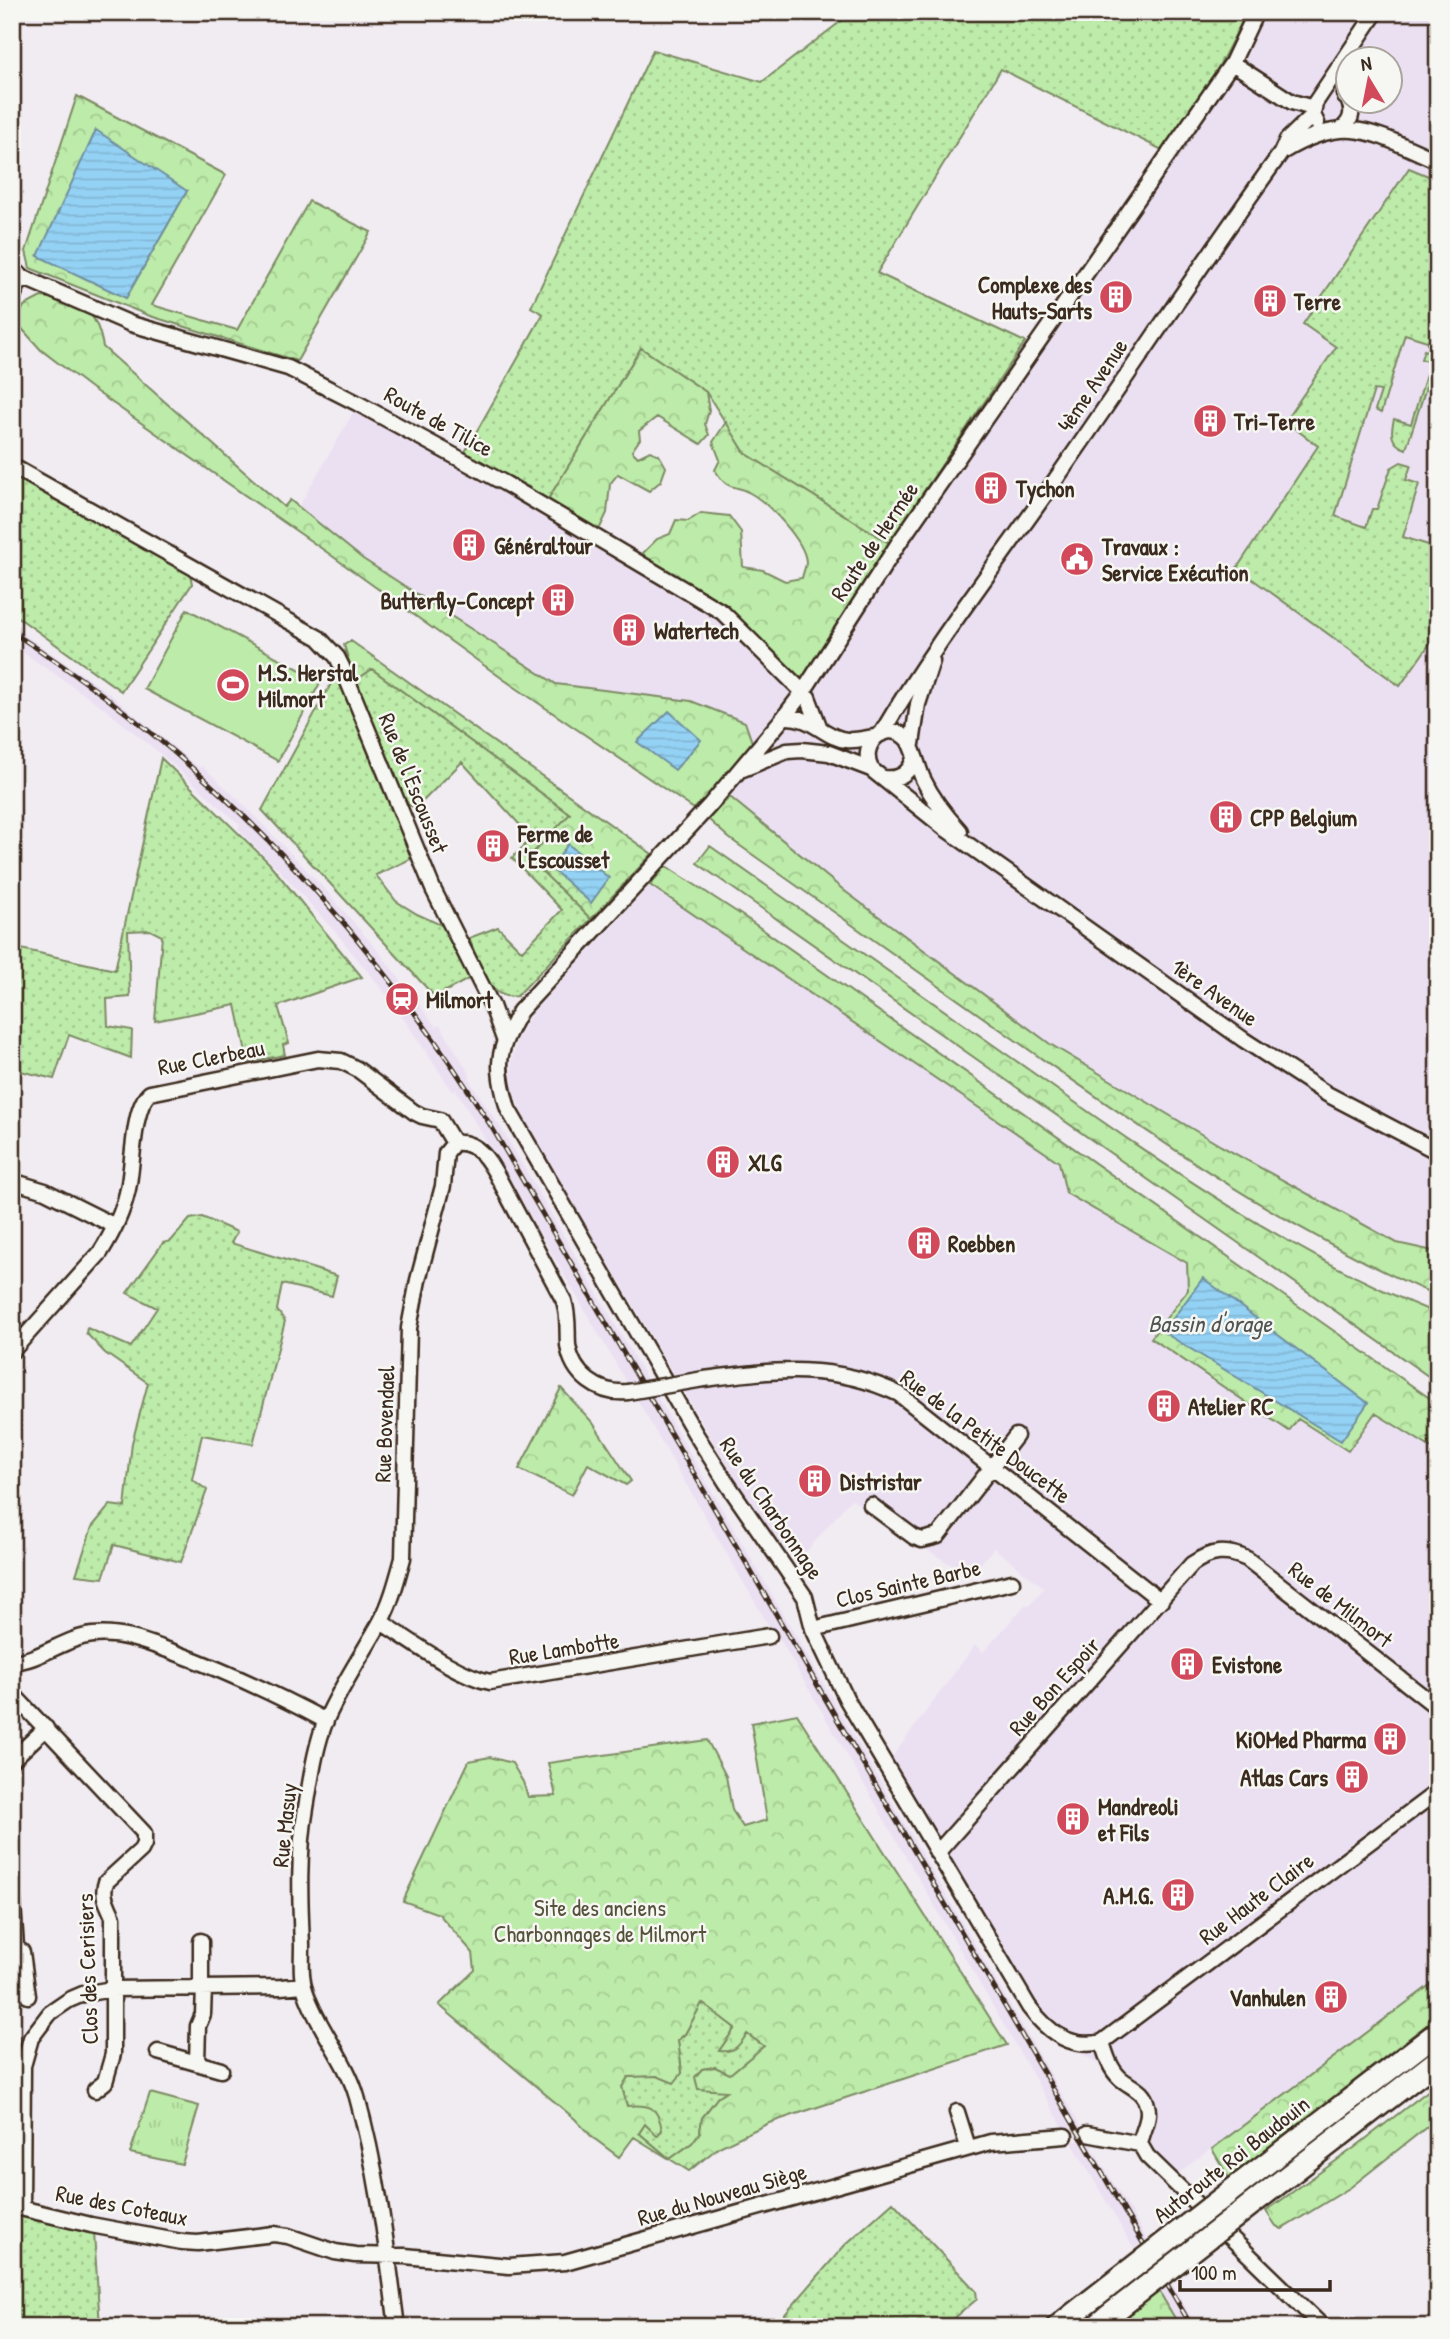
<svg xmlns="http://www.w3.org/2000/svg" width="1450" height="2339" font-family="'Patrick Hand',sans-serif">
<defs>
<pattern id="grass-dots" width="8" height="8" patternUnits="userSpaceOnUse" patternTransform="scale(1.75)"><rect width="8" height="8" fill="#bdeba9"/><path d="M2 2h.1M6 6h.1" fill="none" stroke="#a3ca91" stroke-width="1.8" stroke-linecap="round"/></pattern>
<pattern id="forest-crowns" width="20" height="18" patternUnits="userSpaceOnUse" patternTransform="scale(1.75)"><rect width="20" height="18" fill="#bdeba9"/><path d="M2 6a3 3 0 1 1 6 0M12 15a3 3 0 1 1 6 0" fill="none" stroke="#a3ca91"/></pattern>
<pattern id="park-tufts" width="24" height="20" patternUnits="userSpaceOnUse" patternTransform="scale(1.75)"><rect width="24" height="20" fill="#bdeba9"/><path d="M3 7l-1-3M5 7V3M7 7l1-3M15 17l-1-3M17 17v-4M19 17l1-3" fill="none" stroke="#a3ca91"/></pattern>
<pattern id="water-rules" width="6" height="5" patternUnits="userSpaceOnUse" patternTransform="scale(1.75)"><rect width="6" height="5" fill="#94d2f5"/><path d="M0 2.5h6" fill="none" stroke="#80b4d2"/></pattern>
</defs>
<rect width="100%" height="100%" fill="#f1ecf2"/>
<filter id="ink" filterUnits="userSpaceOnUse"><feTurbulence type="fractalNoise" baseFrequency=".0143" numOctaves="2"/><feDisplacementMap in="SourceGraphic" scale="14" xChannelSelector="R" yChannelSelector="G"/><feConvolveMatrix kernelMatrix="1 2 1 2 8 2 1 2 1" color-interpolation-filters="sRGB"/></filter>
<g filter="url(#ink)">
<path fill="#ebe0f2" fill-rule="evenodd" d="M1256 12H1438V1252L1397 1243 1221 1146 1050 1044 846 892 730 797V774L691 701 557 684 363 559 299 506 357 406 722 612 813 695 895 559 1224 79ZM1348 60H1390V102H1348Z
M12 626 106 691 199 768 202 766 236 797 325 889 380 953 436 1027 440 1025 469 1073 471 1083 503 1131 1081 2127H1063L779 1638H776L456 1090 453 1092 390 999 337 934 280 871 238 829 240 825 162 755 97 703 12 645Z
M650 885 1059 1162 1066 1193 1187 1263 1188 1290 1152 1338 1289 1430 1298 1419 1375 1413 1438 1452V1979L1173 2177 1140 2144 1148 2117 1136 2088 1065 2043 1043 2025 887 1764 975 1645 983 1652 1026 1604 1029 1606 1044 1588 994 1548 970 1576 897 1532 851 1499 800 1559 793 1562 736 1481 522 1115 511 1084 512 1060 518 1037 532 1013Z
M1088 2140 1147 2239 1134 2249 1071 2141Z
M1171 2282 1197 2327H1180L1159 2291Z"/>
<path fill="url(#grass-dots)" stroke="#7c8a64" stroke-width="2" d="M853 12H1247L1217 70 1162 150 1001 69 877 273 1025 342 889 543 745 453 706 392 641 348 547 501 465 452 543 314 531 307 653 50 762 82Z
M1409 168 1438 180V348L1427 344V341L1405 334 1381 413 1375 410 1381 391 1374 390 1335 516 1366 527 1372 509H1377L1391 468 1401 462 1411 465 1406 480 1419 484 1403 537 1438 548V632L1400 686 1237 568 1318 446 1285 421 1336 347 1303 324Z
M1424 350 1437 354 1406 449C1391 444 1390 434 1394 419L1411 424 1430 362 1421 359Z
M12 472 190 573 192 584 121 691 12 613Z
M372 669 570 814 529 858 591 919 517 996C486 1002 478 960 469 938L498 927 522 951 562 910 512 858 532 838 462 762 416 808 404 803 355 681Z
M333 680 345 686 415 857 376 875 396 901 417 914 443 926 447 924 474 976 435 997 262 810Z
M161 758 269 863 362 977 278 1006 289 1043 283 1045 285 1055 248 1062 236 1005 155 1021 162 936 150 930 128 931 130 997 107 999 108 1026 132 1030 131 1058 69 1035 54 1079 12 1069V947L115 970Z
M202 1217 237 1232 231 1243 337 1276 332 1296 282 1284 277 1310 285 1321 253 1444 202 1435 192 1479 207 1490 181 1562 114 1545 103 1578 76 1575 92 1527 110 1505 125 1507 132 1443 148 1383 105 1353 86 1333 87 1328 131 1347 157 1308 127 1293 163 1243 171 1241 190 1219Z
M702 2002 735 2028 719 2051 747 2034 765 2046 730 2075 715 2067 702 2069 696 2077 728 2090 718 2097 702 2118 700 2132 692 2143 670 2159 639 2133 645 2124 657 2135 627 2106 622 2087 628 2077 682 2073 678 2040 685 2034Z
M893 2202 976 2291 977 2299 944 2327H774L845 2245Z
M12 2213 94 2232 100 2327H12Z"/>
<path fill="url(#forest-crowns)" stroke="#7c8a64" stroke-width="2" fill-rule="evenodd" d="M77 96 226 175 152 305 237 330 309 201 371 232 297 361 150 316 30 268 26 251ZM187 191 126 298 38 255Z
M41 297C80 301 96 306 103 347L284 507 290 500 363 559 556 684 691 701 745 722 753 745 730 774 694 809 503 679 328 553 91 388 41 350 16 322 24 306Z
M641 348 706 392 709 411 705 424 709 435 701 444 657 417 639 431 640 439 632 451 638 457 650 451 659 455 666 467 661 481 649 491 618 474 610 484 607 513 598 532 547 501Z
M726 422 745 453 889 543 810 676 801 679 786 675 758 645 652 570 643 553 657 539 670 534 676 520 688 521 701 513 729 516 741 532 743 567 763 570 785 581 802 578C803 573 806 566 806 562 805 541 768 503 750 493 732 482 730 494 715 470L720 460 713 442Z
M351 641 652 854 591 919 528 858 570 814 372 669 355 681 344 645Z
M730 797 846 892 1050 1044 1221 1146 1397 1243 1438 1252V1296C1292 1234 1164 1144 1035 1054 933 982 831 910 729 838L708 819Z
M710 846C819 923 929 1000 1039 1077 1165 1166 1293 1256 1438 1314V1383L697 863Z
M666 866 749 920 1438 1404V1452L1375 1413 1348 1451 1298 1419 1289 1431 1151 1338 1188 1290 1187 1263 1066 1193 1059 1162 650 885Z
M561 1388 593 1423 631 1481 626 1485 588 1464 572 1495 519 1469Z
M797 1714 1007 2045 769 2123 719 2147 689 2171 634 2137 619 2157 592 2137 575 2119 439 2005 475 1970 473 1953 439 1914 403 1901 469 1761 490 1757 512 1763 523 1782 528 1797 556 1796 548 1763 707 1740 726 1776 732 1810 743 1827 767 1820 751 1723ZM702 2003 735 2028 719 2051C734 2053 739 2046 747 2034L764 2046 730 2074 715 2067 702 2069 695 2077 698 2089 727 2091 718 2097 702 2118 700 2132 692 2143 670 2159 639 2133 645 2124 657 2136 662 2130C658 2106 649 2104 627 2106L622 2087 628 2077 657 2076 674 2083 682 2073 678 2040 685 2034Z
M1438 1979V2016L1229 2178 1212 2149Z
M1438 2083V2118L1351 2187 1282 2229 1276 2226 1266 2211 1354 2148Z
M1159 2291 1180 2327H1113Z"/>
<path fill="url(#park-tufts)" stroke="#7c8a64" stroke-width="2" d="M150 2093 199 2106 182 2164 130 2153Z"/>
<path fill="#bdeba9" stroke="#7c8a64" stroke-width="2" d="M187 609 321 681 278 761 144 689Z"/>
<path fill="url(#water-rules)" stroke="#708f9f" stroke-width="2" d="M96 130 187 191 126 298 38 256Z
M669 711 701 740 675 770 637 742Z
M568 844 609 878 591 903 551 868Z
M1203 1278 1368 1403 1341 1441 1163 1332Z"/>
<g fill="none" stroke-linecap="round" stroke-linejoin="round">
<g stroke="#3b2a1e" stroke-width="19">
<path id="minor" d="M1256 12 1232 63 898 544 803 692 784 717 710 805 520 1011C497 1052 495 1063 508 1109L695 1433 726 1482 805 1597 813 1629 847 1700 1029 2007C1047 2031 1070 2050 1102 2042L1438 1791
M1232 63 1292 102 1313 108
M1345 97V60
M1317 123 1313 115 1315 103 1376 12
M1340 130C1351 123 1354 113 1349 102
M1282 152C1348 112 1373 133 1438 161
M12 267 22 277 131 324 288 368 357 403 506 484 722 612 808 697 819 726
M12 298 22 277
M12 466 319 638 337 657 342 667 433 889 492 1006 504 1039
M784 717C812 715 824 738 847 740 856 741 866 738 875 737
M881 734C931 649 992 570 1049 489 1127 378 1201 263 1281 153L1287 140 1313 115
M912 744 918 704 932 661
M743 769 787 751 802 750 829 753 871 769 946 829 1244 1040 1327 1094 1438 1152
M871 769C858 743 887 718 907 739 913 746 918 768 923 779 933 800 945 815 960 831
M884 778C899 780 910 773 914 758
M454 1143C478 1140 490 1162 500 1181L564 1301C569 1317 567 1330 568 1345 572 1375 599 1395 628 1392
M12 1181 45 1191 115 1226
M12 1351 100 1253C112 1234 122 1215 127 1193 134 1169 131 1108 150 1093L318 1059 341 1061 357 1069 414 1112 422 1116 440 1120 454 1143
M704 1379C774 1370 833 1362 899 1394L1161 1601
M871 1505 914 1537 922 1540 938 1536 1016 1436
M381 1622C411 1641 456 1675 490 1682L769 1636
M813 1629 1012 1582
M12 1662C41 1660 64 1638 93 1635 123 1632 148 1643 176 1653 228 1672 277 1695 326 1721
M12 1693 144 1833V1844L141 1850 106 1882C101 1896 108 1904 113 1917V2054L105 2082 95 2090
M12 1760 46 1728
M937 1853 1192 1564C1211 1551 1226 1549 1247 1559L1438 1708
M12 1890 16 1947 22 1952 28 1996
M201 1941V1988
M1102 2042C1106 2055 1110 2069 1120 2078 1130 2087 1144 2090 1147 2105 1151 2119 1142 2131 1140 2144L1147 2156 1323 2327
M158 2052 221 2070
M197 2062 198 2026 203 2014 204 1988
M957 2112 968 2147
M1087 2134 1140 2144
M12 2206 91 2225 182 2242 198 2243 274 2234 288 2236 335 2252 355 2255 405 2256 509 2266 565 2262 991 2142 1065 2136
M22 2208 23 2066 31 2038 50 2013 69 2000 83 1994 112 1989 281 1987 303 1985
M397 2327C387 2250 378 2172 357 2097 346 2059 318 2029 306 1993 300 1978 302 1961 302 1945 300 1900 298 1853 306 1808 311 1779 315 1747 326 1720 341 1686 362 1655 380 1623 391 1603 397 1580 403 1558L409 1328 418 1280 443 1186 446 1153 454 1143"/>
</g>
<g stroke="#3b2a1e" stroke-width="26">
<path id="highway" d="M1240 2184 1438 2032
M1253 2203 1438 2060
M1057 2327 1090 2301"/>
</g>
<use href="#minor" stroke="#f6f6f2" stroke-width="14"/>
<use href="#highway" stroke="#f6f6f2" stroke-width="21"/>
<g stroke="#3b2a1e" stroke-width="5">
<path id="rail" d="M12 632C211 759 372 932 494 1131L1192 2327"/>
</g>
<use href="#rail" stroke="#f6f6f2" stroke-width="2.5" stroke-dasharray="8" stroke-linecap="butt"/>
<g stroke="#3b2a1e" stroke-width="19" stroke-linecap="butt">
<path id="minor-bridge" d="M628 1392 704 1379"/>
</g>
<g stroke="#3b2a1e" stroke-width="26" stroke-linecap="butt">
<path id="highway-bridge" d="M1090 2301 1240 2184
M1106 2318 1253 2203"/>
</g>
<use href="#minor-bridge" stroke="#f6f6f2" stroke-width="14"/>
<use href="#highway-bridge" stroke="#f6f6f2" stroke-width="21"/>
</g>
</g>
<defs>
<g id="building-disc" transform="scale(1.75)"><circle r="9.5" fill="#d1495b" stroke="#f6f6f2"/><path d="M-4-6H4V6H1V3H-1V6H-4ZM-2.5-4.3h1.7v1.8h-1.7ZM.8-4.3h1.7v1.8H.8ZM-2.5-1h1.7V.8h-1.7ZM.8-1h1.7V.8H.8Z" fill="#fff"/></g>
<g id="civic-disc" transform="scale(1.75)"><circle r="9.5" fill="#d1495b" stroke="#f6f6f2"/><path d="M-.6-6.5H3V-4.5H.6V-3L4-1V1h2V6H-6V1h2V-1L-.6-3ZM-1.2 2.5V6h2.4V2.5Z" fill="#fff"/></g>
<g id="stadium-disc" transform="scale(1.75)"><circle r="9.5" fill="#d1495b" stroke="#f6f6f2"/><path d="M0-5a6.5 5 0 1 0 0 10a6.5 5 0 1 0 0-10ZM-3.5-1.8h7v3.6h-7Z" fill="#fff"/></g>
<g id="station-disc" transform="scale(1.75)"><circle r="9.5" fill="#d1495b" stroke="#f6f6f2"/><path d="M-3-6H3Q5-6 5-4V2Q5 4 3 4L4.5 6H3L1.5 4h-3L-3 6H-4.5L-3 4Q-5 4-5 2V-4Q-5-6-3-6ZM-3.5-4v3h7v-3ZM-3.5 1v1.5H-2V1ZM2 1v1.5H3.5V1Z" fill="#fff"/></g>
</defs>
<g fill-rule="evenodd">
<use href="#building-disc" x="1116" y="297"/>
<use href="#building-disc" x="1270" y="301"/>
<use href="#building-disc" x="1210" y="421"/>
<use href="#building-disc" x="991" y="488"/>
<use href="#building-disc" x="469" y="545"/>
<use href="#civic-disc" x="1077" y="559"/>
<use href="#building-disc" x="558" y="600"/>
<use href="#building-disc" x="629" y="630"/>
<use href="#stadium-disc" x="233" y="685"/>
<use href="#building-disc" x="1226" y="817"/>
<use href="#building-disc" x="493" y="846"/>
<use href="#station-disc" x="402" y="999"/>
<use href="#building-disc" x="723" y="1162"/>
<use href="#building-disc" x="924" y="1243"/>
<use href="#building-disc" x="1164" y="1406"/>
<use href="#building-disc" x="815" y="1481"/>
<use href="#building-disc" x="1187" y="1664"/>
<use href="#building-disc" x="1390" y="1739"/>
<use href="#building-disc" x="1352" y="1777"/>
<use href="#building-disc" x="1073" y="1819"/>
<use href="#building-disc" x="1178" y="1895"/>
<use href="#building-disc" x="1331" y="1997"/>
</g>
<g text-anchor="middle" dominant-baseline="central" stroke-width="5" stroke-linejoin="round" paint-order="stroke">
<g font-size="23" font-weight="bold" fill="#3b2a1e" stroke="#f6f6f2" text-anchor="start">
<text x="1092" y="284" text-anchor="end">Complexe des<tspan x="1092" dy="26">Hauts-Sarts</tspan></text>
<text x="1294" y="301">Terre</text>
<text x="1234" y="421">Tri-Terre</text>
<text x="1016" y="488">Tychon</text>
<text x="494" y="545">Généraltour</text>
<text x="1102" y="546">Travaux :<tspan x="1102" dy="26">Service Exécution</tspan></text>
<text x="534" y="600" text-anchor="end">Butterfly-Concept</text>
<text x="654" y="630">Watertech</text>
<text x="258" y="672">M.S. Herstal<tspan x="258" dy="26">Milmort</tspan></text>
<text x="1250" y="817">CPP Belgium</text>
<text x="518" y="833">Ferme de<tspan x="518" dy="26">l'Escousset</tspan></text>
<text x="426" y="999">Milmort</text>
<text x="748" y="1162">XLG</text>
<text x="948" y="1243">Roebben</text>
<text x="1188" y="1406">Atelier RC</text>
<text x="840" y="1481">Distristar</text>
<text x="1212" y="1664">Evistone</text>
<text x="1366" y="1739" text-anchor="end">KiOMed Pharma</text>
<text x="1328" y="1777" text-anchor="end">Atlas Cars</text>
<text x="1098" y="1806">Mandreoli<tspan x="1098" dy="26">et Fils</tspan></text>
<text x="1154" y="1895" text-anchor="end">A.M.G.</text>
<text x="1306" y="1997" text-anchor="end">Vanhulen</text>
</g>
<g font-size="23" fill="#3b2a1e" stroke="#f6f6f2">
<text transform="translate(1092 385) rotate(-56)">4ème Avenue</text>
<text transform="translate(439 421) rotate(29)">Route de Tilice</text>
<text transform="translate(874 541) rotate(-56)">Route de Hermée</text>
<text transform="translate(414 783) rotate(68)">Rue de l'Escousset</text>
<text transform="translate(1215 992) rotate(35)">1ère Avenue</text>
<text transform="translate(211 1057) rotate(-11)">Rue Clerbeau</text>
<text transform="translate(384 1424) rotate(-88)">Rue Bovendael</text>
<text transform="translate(986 1436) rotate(37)">Rue de la Petite Doucette</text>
<text transform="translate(772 1508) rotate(56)">Rue du Charbonnage</text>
<text transform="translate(908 1583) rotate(-13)">Clos Sainte Barbe</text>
<text transform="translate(1341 1604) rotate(38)">Rue de Milmort</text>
<text transform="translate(564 1648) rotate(-9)">Rue Lambotte</text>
<text transform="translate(1054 1686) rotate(-48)">Rue Bon Espoir</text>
<text transform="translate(284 1825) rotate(-84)">Rue Masuy</text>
<text transform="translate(1256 1898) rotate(-37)">Rue Haute Claire</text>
<text transform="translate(87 1969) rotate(-92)">Clos des Cerisiers</text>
<text transform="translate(1231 2159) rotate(-38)">Autoroute Roi Baudouin</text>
<text transform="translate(722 2194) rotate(-16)">Rue du Nouveau Siège</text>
<text transform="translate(122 2205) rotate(11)">Rue des Coteaux</text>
</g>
<g font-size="23" fill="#55513a" stroke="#f6f6f2">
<text x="600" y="1907">Site des anciens<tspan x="600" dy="26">Charbonnages de Milmort</tspan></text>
</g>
<g font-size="24" font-style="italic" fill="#515454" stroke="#f6f6f2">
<text x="1210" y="1323">Bassin d'orage</text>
</g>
</g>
<rect width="1450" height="2339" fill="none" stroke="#f6f6f2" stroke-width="42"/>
<rect x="21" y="21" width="1408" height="2297" fill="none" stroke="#3b2a1e" stroke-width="2.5" filter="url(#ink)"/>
<g transform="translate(1369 80) rotate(350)"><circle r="33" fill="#f6f6f2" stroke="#aba49d" stroke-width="2"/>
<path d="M0-5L12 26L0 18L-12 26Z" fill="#d1495b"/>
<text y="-10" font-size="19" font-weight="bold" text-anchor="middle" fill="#3b2a1e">N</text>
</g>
<path d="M1180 2280v10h150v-10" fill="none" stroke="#3b2a1e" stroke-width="3.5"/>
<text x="1191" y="2280" font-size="21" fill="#3b2a1e" stroke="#f6f6f2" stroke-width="5" paint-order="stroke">100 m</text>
</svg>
